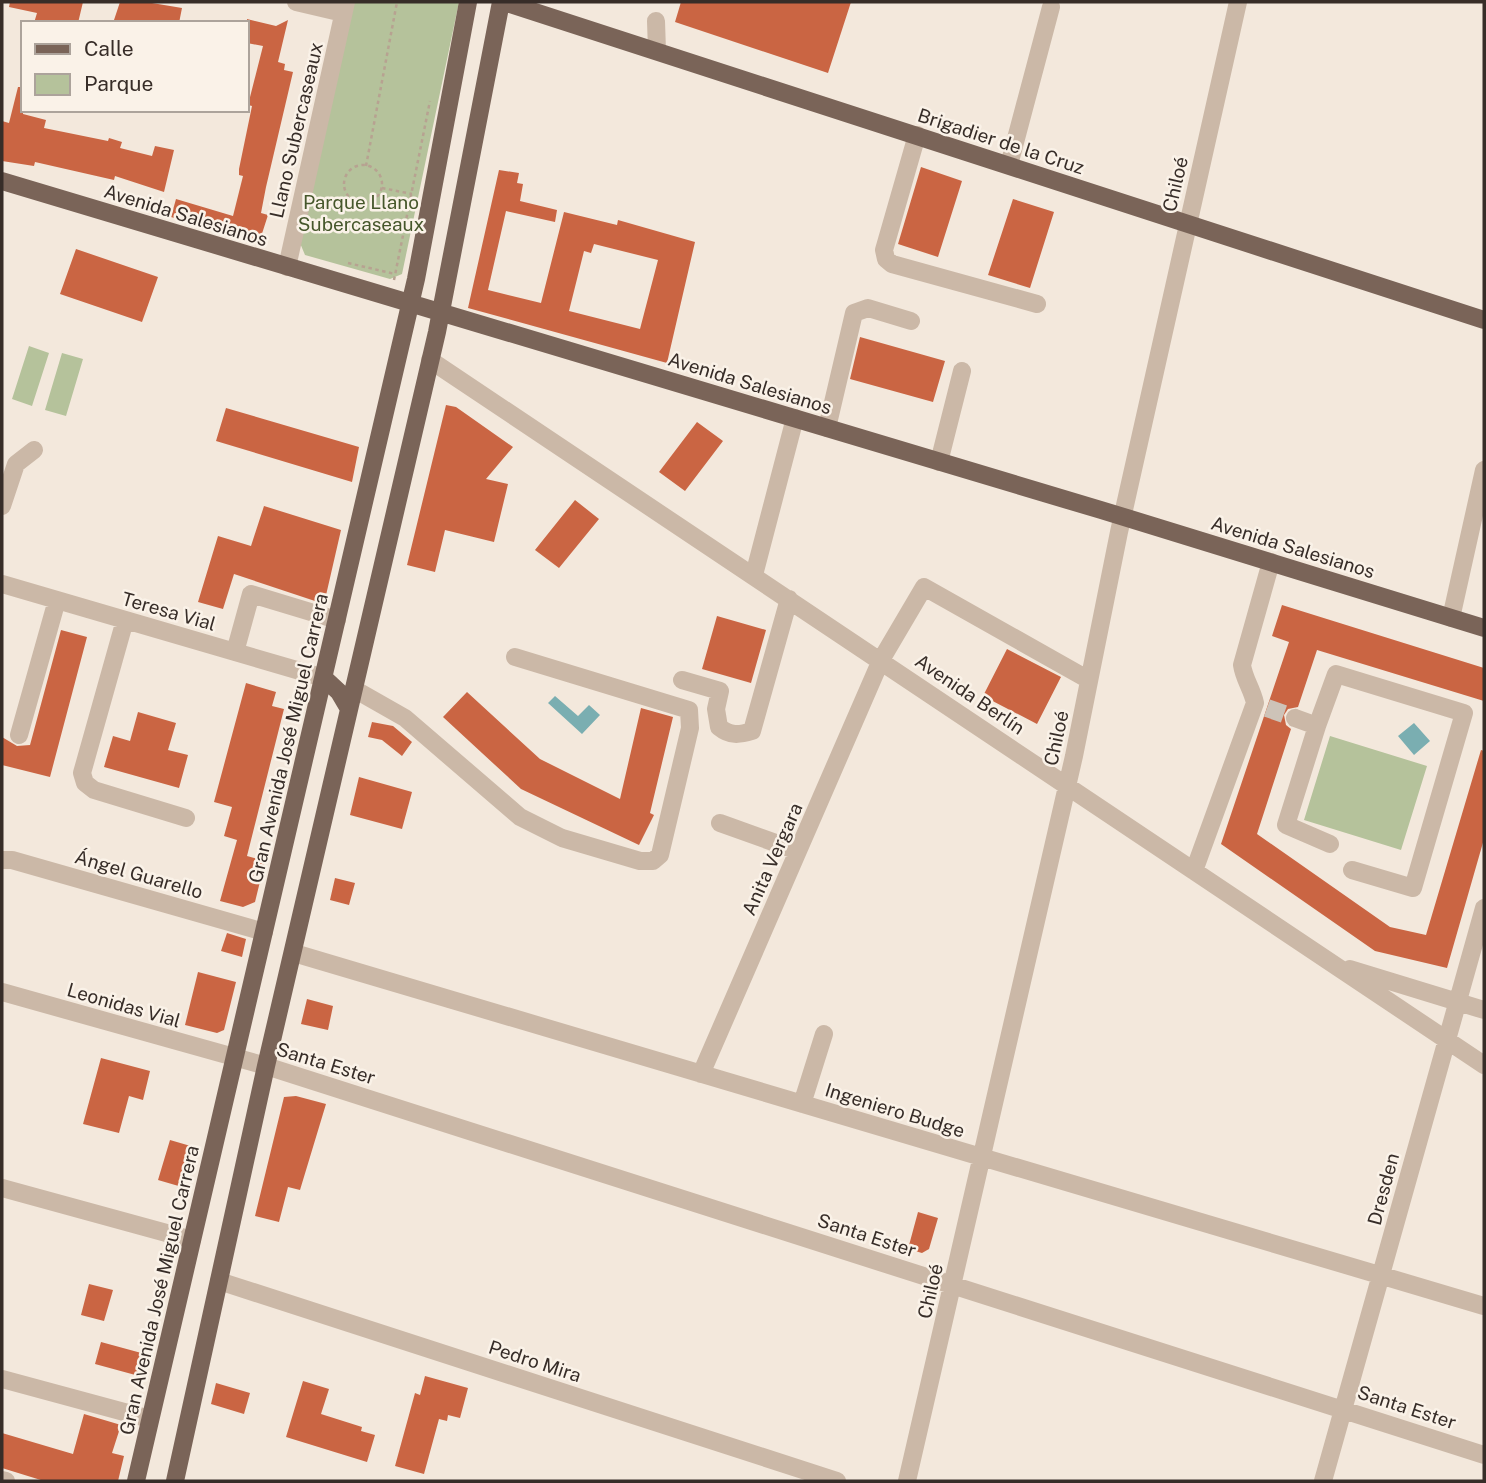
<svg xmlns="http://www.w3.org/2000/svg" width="1486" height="1483" font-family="'Public Sans',sans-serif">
<rect width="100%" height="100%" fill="#f3e8dc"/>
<path fill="#b5c29b" d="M354 2H459L402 274 390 279 305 255 300 243Z
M29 346 49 353 32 406 12 399Z
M62 353 83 359 66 416 45 410Z
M1330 736 1427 766 1401 850 1304 820Z"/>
<path fill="#7aaeb1" d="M555 696 578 716 589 705 600 715 582 734 548 703Z
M1414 723 1430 741 1414 755 1398 736Z"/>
<path fill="#ca6543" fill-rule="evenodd" d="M10 2H83L78 23H34L37 13 9 7Z
M120 2H146L182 8 179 23H113Z
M681 2H851L828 73 675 22Z
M247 19 276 26 288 20 278 62 285 64 284 70 293 72 266 187 261 213 268 215 259 243 171 217 176 199 233 216 243 176 239 175V169L252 106 248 105 263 46 247 43Z
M18 87H23V114L46 120 44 128 108 141 109 138 122 142 120 148 152 156 155 146 174 150 164 192 115 176 114 180 35 162 34 166 2 161V121L9 123Z
M921 167 962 181 938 257 898 244Z
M499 170 519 173 517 183 523 184 520 201 557 210 555 222 506 211 488 290 541 303 564 212 617 225 618 220 695 242 667 363 468 308ZM594 244 658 260 640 329 569 311 584 251 591 253Z
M1013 199 1054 212 1030 288 988 275Z
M76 249 158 277 142 322 60 294Z
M860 337 945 361 933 402 850 379Z
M446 405 456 407 513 447 486 479 508 484 494 542 445 530 435 572 407 565Z
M226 408 359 447 352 482 216 441Z
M697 422 723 441 685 491 659 472Z
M575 500 599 519 559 568 535 550Z
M264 506 341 530 324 604 234 574 223 609 198 602 218 536 251 546Z
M1282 605 1484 668V701L1317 650 1298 707 1288 709 1284 715 1286 725 1291 729 1257 834 1390 927 1426 935 1481 750 1484 751V839L1447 968 1375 951 1221 844 1289 642 1272 636Z
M717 616 766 630 751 683 702 669Z
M61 630 87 637 50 777 2 765V737L17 746 30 745Z
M1007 649 1061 677 1037 724 983 696Z
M246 683 276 692 272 706 284 709 247 856 265 861 255 902 243 907 220 901 237 840 224 836 232 807 214 802Z
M467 692 540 759 620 799 641 708 673 717 650 813 654 815 639 845 521 789 443 717Z
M138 712 176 723 168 750 188 755 179 788 104 767 113 736 130 741Z
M372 722 393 726 412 742 402 756 382 740 368 737Z
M359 777 412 792 402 829 350 815Z
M335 878 355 883 349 905 330 900Z
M227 933 246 939 242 957 221 951Z
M198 972 236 982 224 1030 217 1033 185 1025Z
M307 999 333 1006 328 1030 301 1024Z
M101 1058 150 1071 143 1100 129 1096 119 1133 83 1124Z
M296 1096 326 1104 300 1190 288 1187 279 1222 255 1216 284 1097Z
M170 1140 194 1147 182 1187 158 1180Z
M918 1212 938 1218 929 1249 922 1253 908 1249Z
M89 1284 113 1290 104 1321 81 1315Z
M101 1342 145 1354 139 1376 95 1364Z
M425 1376 468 1388 460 1418 448 1415 447 1421 439 1419 424 1474 395 1466 415 1393 420 1395Z
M303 1381 329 1389 321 1414 362 1427 361 1431 375 1435 367 1462 286 1437Z
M216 1383 250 1393 244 1414 211 1404Z
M84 1414 121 1425 112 1453 124 1456 118 1481H44L2 1468V1433L73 1454Z"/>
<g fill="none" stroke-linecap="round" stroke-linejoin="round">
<path stroke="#cdc3b8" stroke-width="18" stroke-dasharray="18 9" stroke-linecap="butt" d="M1267 708 1295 718"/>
<path stroke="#b7a291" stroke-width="2.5" stroke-dasharray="3.5 3.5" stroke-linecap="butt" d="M344 184a19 19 0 1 1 38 0a19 19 0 1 1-38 0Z
M366 166 397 2
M382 188 412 194
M348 263 395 274
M394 280 430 101"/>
<path stroke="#cbb8a7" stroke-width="18" d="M296 2 343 13
M656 21 657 51
M917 135 884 250 886 259 892 264 1037 304
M1009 165 1051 7
M287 267 346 2
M430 360 1484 1065
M827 428 854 313 868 308 911 321
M939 462 962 371
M2 506 16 464 34 450
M754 575 795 418
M2 584 324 678
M1451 618 1484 470
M125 620 82 773 85 783 94 790 186 818
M235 652 251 594 337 620
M682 680 720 691 716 709 719 727C730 736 739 735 752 731L789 599
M354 689 405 718 520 817 562 838 640 861H653L660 855 690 728 689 710 515 657
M1295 718 1317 726 1336 674 1464 713 1413 888 1352 870
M1317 726 1286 825 1330 844
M19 735 57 600
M720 823 798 851
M2 860H12L264 932
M1194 871 1255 703C1252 689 1244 679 1242 665L1271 562
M294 953 1484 1306
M1350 969 1484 1010
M2 992 266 1066 1484 1455
M701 1074 881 660 924 587 1089 680
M802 1104 824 1034
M2 1188 192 1240
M219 1281 837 1481
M2 1379 150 1419
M2 1480 6 1481
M907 1481 1074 756 1119 532 1238 2
M1323 1481 1484 908"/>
<path stroke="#7a6458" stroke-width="18" d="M504 2 1484 320
M2 181 1101 510 1484 628
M324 678 339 692 349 709
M136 1481 416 279 468 2
M175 1481 266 1066 437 332 501 2"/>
</g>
<g text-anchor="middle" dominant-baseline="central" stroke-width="5" stroke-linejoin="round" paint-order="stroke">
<g font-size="19" fill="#372d28" stroke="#faf2e8">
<text transform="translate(296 130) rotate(-77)">Llano Subercaseaux</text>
<text transform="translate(1001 141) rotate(18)">Brigadier de la Cruz</text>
<text transform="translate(1175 184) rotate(-77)">Chiloé</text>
<text transform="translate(186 215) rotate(17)">Avenida Salesianos</text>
<text transform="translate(750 383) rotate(17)">Avenida Salesianos</text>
<text transform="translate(1293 547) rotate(17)">Avenida Salesianos</text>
<text transform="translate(169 611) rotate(16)">Teresa Vial</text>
<text transform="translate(970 694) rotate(34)">Avenida Berlín</text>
<text transform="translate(288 738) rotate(-77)">Gran Avenida José Miguel Carrera</text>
<text transform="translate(1056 738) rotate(-78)">Chiloé</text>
<text transform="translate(772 859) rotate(-66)">Anita Vergara</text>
<text transform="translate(139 874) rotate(16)">Ángel Guarello</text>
<text transform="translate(124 1005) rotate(16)">Leonidas Vial</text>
<text transform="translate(326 1063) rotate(17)">Santa Ester</text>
<text transform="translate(895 1110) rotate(17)">Ingeniero Budge</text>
<text transform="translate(1383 1189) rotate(-75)">Dresden</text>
<text transform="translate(867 1235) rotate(18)">Santa Ester</text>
<text transform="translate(159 1290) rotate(-77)">Gran Avenida José Miguel Carrera</text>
<text transform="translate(930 1291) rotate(-77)">Chiloé</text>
<text transform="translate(535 1361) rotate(18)">Pedro Mira</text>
<text transform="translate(1407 1407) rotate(18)">Santa Ester</text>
</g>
<g font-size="19" fill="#46572b" stroke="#faf2e8">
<text x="361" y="202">Parque Llano<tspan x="361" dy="22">Subercaseaux</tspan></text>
</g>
</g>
<rect width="1486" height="1483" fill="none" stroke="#372d28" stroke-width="7"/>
<rect x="21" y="21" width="228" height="91" fill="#faf2e8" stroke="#aca39b" stroke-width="2"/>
<rect x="35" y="44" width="35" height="10" fill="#7a6458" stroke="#aca39b" stroke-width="2"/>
<text x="84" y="56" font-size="21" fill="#372d28">Calle</text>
<rect x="35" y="74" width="35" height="21" fill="#b5c29b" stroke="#aca39b" stroke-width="2"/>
<text x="84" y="91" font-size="21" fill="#372d28">Parque</text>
</svg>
